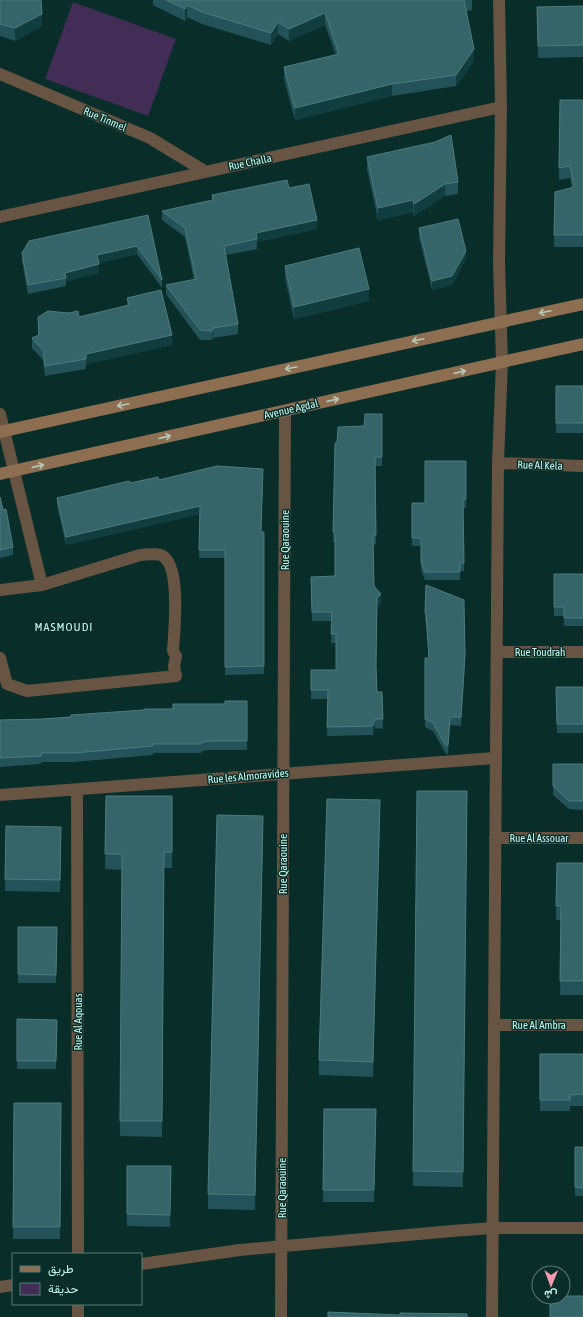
<svg xmlns="http://www.w3.org/2000/svg" width="583" height="1317" font-family="'Asap Condensed',Vazirmatn,sans-serif">
<rect width="100%" height="100%" fill="#092d29"/>
<path fill="#412d56" d="M73 2 176 39 148 116 45 79Z"/>
<g fill="none" stroke-linecap="round" stroke-linejoin="round">
<path stroke="#685442" stroke-width="12" d="M0 74 150 138 206 172
M0 217 501 107
M0 414 42 585
M498 463 583 466
M0 590 42 585 140 555C146 555 154 553 161 555 182 564 174 632 173 651L176 656 174 666 176 676 27 691 7 684 0 658
M497 652H583
M77 790 78 1254
M0 795 495 758
M495 838H583
M495 1025H583
M141 1264 240 1250 452 1231 492 1228H583
M0 1287 13 1285
M78 1317V1304
M281 1317 285 411
M492 1317 498 463 502 362 499 263 501 107 499 0"/>
<path stroke="#8d6e50" stroke-width="12" d="M0 432 583 304
M0 474 583 344"/>
</g>
<path fill="#235358" d="M0 0 42 26 15 41 0 36Z
M153 0H472V10L466 11 474 61 456 86 392 96 295 120 284 79V67L336 55 325 25 289 41 278 34 271 45 202 24 187 17 185 21 153 5Z
M583 6V57L538 58 537 7Z
M560 100H583V247H554L555 192 572 188 570 178 559 180Z
M367 157 458 182V194L445 196 414 216 413 212 378 220 367 169Z
M289 188 317 229 257 242V249L226 255 238 324V334L213 338 212 340H200L166 294V285L194 280 185 237 162 220V211L212 200V195Z
M148 215 162 280V288L137 254 99 263V273L66 281V286L28 294 22 261V253Z
M419 228 466 259 452 285 432 290 419 237Z
M285 266 369 301 294 319 285 278Z
M127 298 172 345 86 364V369L45 376 43 360 32 348V338L38 335V317H79L127 306Z
M556 386H583V433H556Z
M382 414V466H375L376 545 373 544 374 586 381 604 377 607 376 669 377 692H382L383 729 375 728 373 735 327 736 328 699H311V670H336V643H331L332 621H312L311 577 335 576V543L333 541 335 443H337Z
M466 461V508H463L464 571H460V580H425L421 570V546H412V513L425 503Z
M263 477 261 532H264V674L225 675V558H199L200 514 66 545 57 506V498L130 483 159 480Z
M0 497 13 547V555L0 558Z
M554 574H583V626H564V616H554Z
M426 585 465 663 461 726 450 725 448 754H446L433 731 425 727V658H429L426 622 425 621Z
M556 687H583V733H557Z
M247 701V750H210L202 751 201 753H153V755L74 762H41V764L0 767V720L43 719 173 709Z
M553 764H583V810L569 809 553 795Z
M417 791H467L463 1187 413 1186Z
M106 796H172V868H164L162 1137 120 1136 122 870 105 869Z
M380 816 373 1077 319 1075V1060Z
M6 826 61 827 60 892 5 891Z
M263 831 255 1210 208 1209V1194Z
M557 863H583V995H560L561 920H556Z
M18 927H57L56 983H18Z
M17 1019 57 1020 56 1069H17Z
M540 1054H583V1106H570V1111H540Z
M14 1103H61L60 1239H13Z
M324 1109H376L374 1202H323Z
M575 1147H583V1196H575Z
M127 1166H171L170 1227 127 1226Z"/>
<path fill="#113d3f" d="M187 5V17L185 21V9Z
M325 13V25L289 41V29Z
M42 14V26L15 41V28Z
M278 22V34L271 45V33Z
M474 49V61L456 86V75Z
M392 84V96L295 120V108Z
M445 184V196L414 216V204Z
M413 200V212L378 220V208Z
M317 220V229L257 242 256 233Z
M137 246V254L97 263V255Z
M466 251V259L452 285 432 290V281Z
M99 264V273L66 281 65 273Z
M369 289V301L294 319V307Z
M213 328V338L212 340V331Z
M172 335V345L86 364V354Z
M200 506V514L66 545V537Z
M381 594V604L377 607V598Z
M465 655V663L461 726V717Z
M375 719V728L373 735V726Z
M380 800V816L373 1077V1062Z
M263 816V831L255 1210V1195Z"/>
<path fill="#356569" stroke="#4c7c7e" d="M0 0H41L42 14 15 28 0 24Z
M166 0H464L474 49 456 75 392 84 295 108 284 67 339 54 325 13 289 29 278 22 271 33 202 12 187 5 185 9Z
M583 6V45L538 46 537 7Z
M560 100H583V235H554L555 192 574 187 570 166 559 168Z
M451 135 458 182 445 184 414 204 413 200 378 208 367 157 435 142Z
M287 180 289 188 309 184 317 220 256 233 257 239 224 246 238 324 213 328 212 331 200 330 166 285 196 279 185 228 162 211 213 200 212 195Z
M148 215 162 280 137 246 97 255 99 264 65 273 66 278 28 285 22 253 29 241Z
M458 219 466 251 452 276 432 281 419 228Z
M359 248 369 289 294 307 285 266Z
M161 290 172 335 86 354V359L45 366 43 350 32 338 39 335 38 317 48 311 68 313 78 311 79 317 129 305 127 298Z
M556 386H583V423H556Z
M365 414H382V457H375L376 535H373L374 586 381 594 377 598 376 666 377 692H382L383 719H375L373 726 327 727 328 690H311V670H336V634H331L332 612H312L311 577 335 576V534L333 532 335 443H337L338 427 364 426Z
M425 461H466V499H463L464 563H460V572H425L421 562V538H412V503H425Z
M217 466 263 469 261 532H264V666L225 667V550H199L200 506 66 537 57 498 129 481 130 483 158 477 159 480Z
M0 497 3 510 6 509 13 547 0 550Z
M554 574H583V618H564V607H554Z
M426 585 464 600 465 655 461 717H450L448 745 446 746 433 723 425 719V658H429L426 613H425Z
M556 687H583V724H557Z
M225 701H247V741H210L202 742 201 744H153V746L74 753H41V756L0 758V720L43 719 71 717V715L144 710V709H173V704H225Z
M553 764H583V801H569L553 786Z
M417 791H467L463 1172 413 1171Z
M106 796H172V852H164L162 1121H120L122 854H105Z
M327 799 380 800 373 1062 319 1060Z
M217 815 263 816 255 1195 208 1194Z
M6 826 61 827 60 880 5 879Z
M557 863H583V981H560L561 906H556Z
M18 927H57L56 975 18 974Z
M17 1019 57 1020 56 1061H17Z
M540 1054H583V1094L570 1095V1100H540Z
M14 1103H61L60 1227H13Z
M324 1109H376L374 1190H323Z
M575 1147H583V1188L575 1187Z
M127 1166H171L170 1215 127 1214Z
M563 1296H583V1317H550V1297H563Z
M328 1312 400 1315V1313L467 1314V1317H328Z"/>
<defs><path id="oneway-shaft" d="M-6 0H5M1.5-3L5.5 0L1.5 3" fill="none" stroke-width="1.6" stroke-linecap="round" stroke-linejoin="round"/></defs>
<g stroke="#b3c8b8">
<use href="#oneway-shaft" transform="translate(545 312) rotate(168)"/>
<use href="#oneway-shaft" transform="translate(418 340) rotate(168)"/>
<use href="#oneway-shaft" transform="translate(291 368) rotate(168)"/>
<use href="#oneway-shaft" transform="translate(460 372) rotate(-13)"/>
<use href="#oneway-shaft" transform="translate(333 400) rotate(-13)"/>
<use href="#oneway-shaft" transform="translate(123 405) rotate(168)"/>
<use href="#oneway-shaft" transform="translate(165 437) rotate(-13)"/>
<use href="#oneway-shaft" transform="translate(38 466) rotate(-13)"/>
</g>
<g text-anchor="middle" dominant-baseline="central" stroke-width="3" stroke-linejoin="round" paint-order="stroke">
<g font-size="11" fill="#c7f8f0" stroke="#092d29">
<text transform="translate(105 119) rotate(23)">Rue Tinmel</text>
<text transform="translate(250 162) rotate(-12)">Rue Challa</text>
<text transform="translate(291 409) rotate(-13)">Avenue Agdal</text>
<text transform="translate(540 465) rotate(2)">Rue Al Kela</text>
<text transform="translate(285 540) rotate(-90)">Rue Qaraouine</text>
<text x="540" y="652">Rue Toudrah</text>
<text transform="translate(248 776) rotate(-5)">Rue les Almoravides</text>
<text x="539" y="838">Rue Al Assouar</text>
<text transform="translate(283 864) rotate(-90)">Rue Qaraouine</text>
<text transform="translate(78 1022) rotate(-90)">Rue Al Aqouas</text>
<text x="539" y="1025">Rue Al Ambra</text>
<text transform="translate(282 1188) rotate(-90)">Rue Qaraouine</text>
</g>
<g font-size="12" letter-spacing="1" fill="#c7f8f0" stroke="#092d29">
<text x="64" y="627">MASMOUDI</text>
</g>
</g>
<rect x="12" y="1253" width="130" height="52" fill="#092d29" stroke="#557e79"/>
<rect x="20" y="1266" width="20" height="6" fill="#8d6e50" stroke="#557e79"/>
<text x="48" y="1273" font-size="12" fill="#c7f8f0">طريق</text>
<rect x="20" y="1283" width="20" height="12" fill="#412d56" stroke="#557e79"/>
<text x="48" y="1293" font-size="12" fill="#c7f8f0">حديقة</text>
<g transform="translate(551 1285) rotate(181)"><circle r="19" fill="#092d29" stroke="#557e79"/>
<path d="M0-3L7 15L0 10L-7 15Z" fill="#f29aae"/>
<text y="-6" font-size="11" font-weight="bold" text-anchor="middle" fill="#c7f8f0">ش</text>
</g>
</svg>
